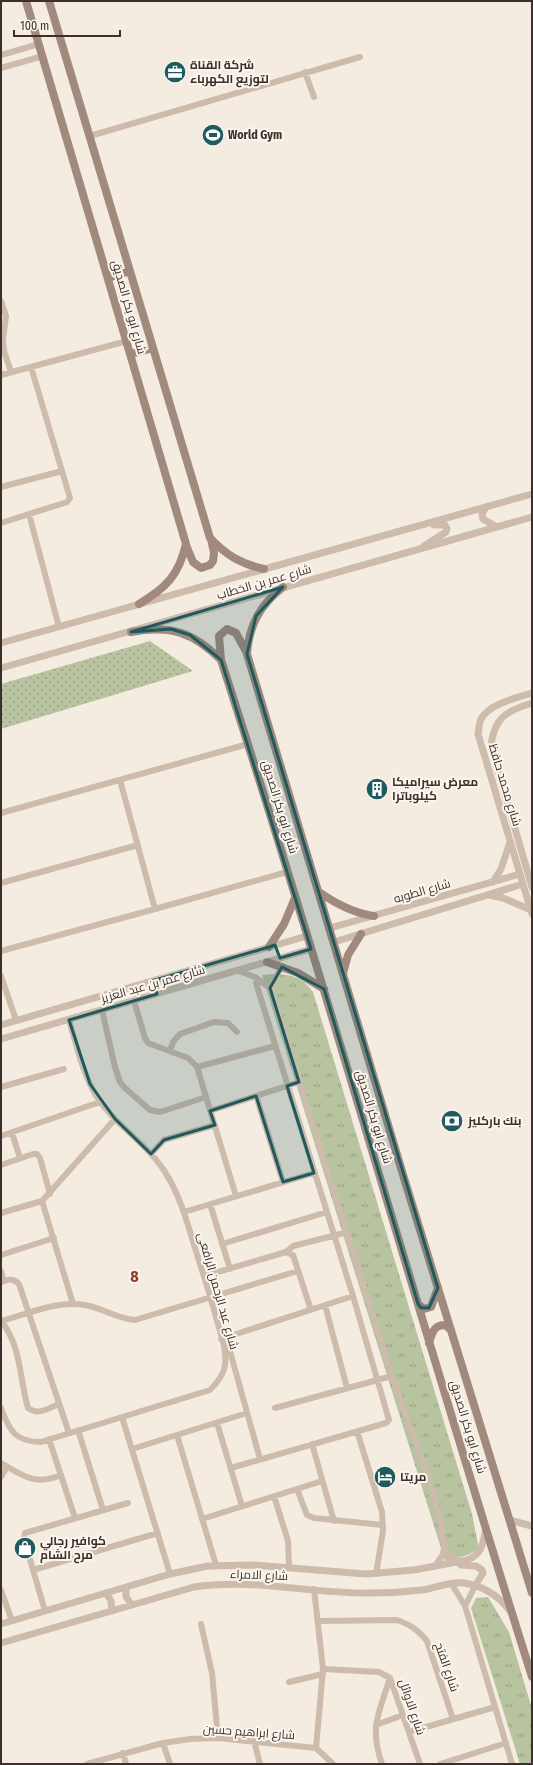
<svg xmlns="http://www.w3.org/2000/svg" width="533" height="1765" font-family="'Fira Sans Condensed',Cairo,sans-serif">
<defs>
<pattern id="grass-dots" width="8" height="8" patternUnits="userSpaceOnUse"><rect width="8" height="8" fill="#b8c4a0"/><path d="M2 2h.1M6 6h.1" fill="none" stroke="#97a083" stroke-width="1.8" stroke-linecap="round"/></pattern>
<pattern id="park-tufts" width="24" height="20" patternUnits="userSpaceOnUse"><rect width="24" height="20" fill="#b8c4a0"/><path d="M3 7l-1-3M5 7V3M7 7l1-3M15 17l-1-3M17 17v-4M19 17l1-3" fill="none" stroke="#97a083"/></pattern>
</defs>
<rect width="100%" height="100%" fill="#f4ebe1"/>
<path fill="url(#grass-dots)" d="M150 641 193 671 1 729V684Z"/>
<path fill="url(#park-tufts)" d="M276 974C294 975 302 977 313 992L472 1514 479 1549 468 1555 445 1561 262 975Z
M488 1597 509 1632 532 1709V1764H520L471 1608 476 1598Z"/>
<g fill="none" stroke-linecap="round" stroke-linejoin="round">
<path stroke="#cdbbac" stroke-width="6" d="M1 55 39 44
M1 68 43 56
M305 72 314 97
M90 136 360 57
M1 301 6 316 3 339 4 351 11 372
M1 375 127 341
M1 487 62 471
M29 514 59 627
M1 523 67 502 70 498 31 367
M120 780 155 909 287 872
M1 813 248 744
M1 883 138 845
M1 951 155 909
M239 971 255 977 270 988 392 1376 434 1494 445 1546 449 1555 458 1562
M1 976 16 1020
M270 988 282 966
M134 1001 145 1038 148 1043 188 1058 197 1067 236 1196
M102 1010 115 1067 120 1082 125 1088 150 1110 160 1112 206 1097
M170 1051 173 1042 180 1034 214 1022 228 1023 237 1032
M197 1067 275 1046
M1 1087 64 1069
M256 1096 283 1182
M210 1111 299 1082
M12 1133 20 1158
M1 1136 100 1102
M151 1154 164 1140 215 1125
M1 1165 33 1154H37L40 1158 50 1194
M42 1201 73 1304
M210 1204 230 1269
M184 1212 314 1173
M1 1213 42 1201 115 1119
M222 1244 327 1212
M286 1252 293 1255 311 1310
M1 1255 54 1238
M1 1271 4 1281
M204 1276 286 1252 293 1246 348 1232
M1 1282C8 1280 13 1277 19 1284L69 1433
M325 1305 347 1388
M1 1321C28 1314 57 1300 85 1305 103 1308 117 1319 135 1320L298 1271
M1 1321C22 1347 19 1378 28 1408 38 1416 49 1408 59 1404
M226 1337 260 1459
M221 1339 353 1296
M1 1408C9 1430 15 1442 41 1442L210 1390C217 1383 224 1375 225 1365 227 1349 220 1332 216 1317 210 1294 202 1271 195 1248 187 1222 180 1195 165 1172 146 1142 113 1124 95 1094 82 1071 76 1044 69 1020
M275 1408 392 1376
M122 1417 170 1574
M217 1423 242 1506
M78 1430 103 1510
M357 1431 382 1512 383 1531 376 1574
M177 1435 216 1565
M49 1439 75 1518
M312 1444 334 1521
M132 1449 247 1413
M1 1463C23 1476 35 1486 61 1475
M231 1468 386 1423 389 1420 353 1296 256 983
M1 1477 7 1467
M297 1489 307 1515 314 1518 383 1525
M274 1496 288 1541 289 1567
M202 1519 322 1481
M435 1566 442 1556 445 1546
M33 1570 158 1533
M451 1583 465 1606 512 1764
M314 1589 323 1669 316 1748
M1 1590 12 1621
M465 1606 475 1586
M45 1611 24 1539 25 1533 128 1503
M318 1621 397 1620C411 1625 418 1630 427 1641L453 1719
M201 1624 212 1673 218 1738
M323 1669 379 1672 390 1678 420 1764
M289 1682 323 1674
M376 1725 403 1715
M409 1732 495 1707
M254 1741 260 1764
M163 1743 170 1764
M123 1753 126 1764
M87 1764 163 1743 190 1739 218 1738 316 1748 333 1764
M382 1764C369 1727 379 1713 390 1678
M440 1764 506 1743"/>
<path stroke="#cdbbac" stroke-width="7" d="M486 507 482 514 483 519 495 526
M424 546 446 532 447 529 445 525H434
M1 643 532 494
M1 668 532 517
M532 693C517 698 490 703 481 719 479 723 479 729 478 734L532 914
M532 703C506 711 494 718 491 746L532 887
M493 882 501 869 510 842
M489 895 503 898 531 910
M330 928 520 874
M334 942 523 884
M1 1025 307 936
M1 1039 311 949
M509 1520 532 1526
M458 1562 461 1565 476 1566 482 1570 483 1573 475 1586
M126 1587V1597L132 1605
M106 1593 111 1601 112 1611
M1 1624 170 1574 208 1566 254 1565 366 1574 414 1570 467 1560C482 1555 483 1543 486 1529
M1 1643 194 1587C253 1578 311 1594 371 1593 388 1593 405 1592 422 1590 437 1588 449 1581 464 1583 483 1586 499 1596 510 1611"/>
<path stroke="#a18a7d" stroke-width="8" d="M26 1 186 544C179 575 166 588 139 604
M49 1 210 538C226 555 241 564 264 569
M108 278 130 271
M131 354 153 348
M186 545 193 562 201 568 210 565 213 561 214 553 211 539
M283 587C260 605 249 625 247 654L404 1178 532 1593
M131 632C171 625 193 632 221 660 330 997 425 1339 532 1677
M221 660 219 636 227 629 236 633 247 653
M319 892C336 904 353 913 374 916
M269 947 284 924 295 898
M267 962 298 973 324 989
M343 973 348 955 361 934
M418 1304 424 1309 431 1307 438 1288
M429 1343C432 1334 433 1325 445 1325L451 1330"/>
</g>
<path fill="#1f5a5e" fill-opacity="0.2" stroke="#1f5a5e" stroke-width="3" stroke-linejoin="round" d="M283 587 256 616 247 654 438 1288 429 1308H421L418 1304 324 989 282 967 270 988 299 1082 287 1086 314 1173 283 1182 256 1096 210 1111 215 1125 164 1140 151 1154 115 1119 90 1084 69 1020 157 994 152 981 269 947 275 945 280 958 311 949 221 660 190 635 171 629 131 632Z"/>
<defs>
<g id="office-disc" transform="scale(1.15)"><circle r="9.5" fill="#1f5a5e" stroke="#fbf5ee"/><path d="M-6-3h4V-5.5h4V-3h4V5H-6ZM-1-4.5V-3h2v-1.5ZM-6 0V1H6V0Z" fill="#fff"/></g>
<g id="stadium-disc" transform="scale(1.15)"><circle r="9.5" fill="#1f5a5e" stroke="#fbf5ee"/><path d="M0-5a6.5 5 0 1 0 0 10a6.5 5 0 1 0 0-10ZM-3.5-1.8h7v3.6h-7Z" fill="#fff"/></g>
<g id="building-disc" transform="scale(1.15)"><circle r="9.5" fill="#1f5a5e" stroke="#fbf5ee"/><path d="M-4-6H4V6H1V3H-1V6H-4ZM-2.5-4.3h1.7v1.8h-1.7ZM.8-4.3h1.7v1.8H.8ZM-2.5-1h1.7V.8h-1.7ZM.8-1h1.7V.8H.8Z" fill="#fff"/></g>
<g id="bank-disc" transform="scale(1.15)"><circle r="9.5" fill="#1f5a5e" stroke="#fbf5ee"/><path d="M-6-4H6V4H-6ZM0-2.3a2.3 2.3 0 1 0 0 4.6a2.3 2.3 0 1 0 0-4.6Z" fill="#fff"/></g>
<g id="hotel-disc" transform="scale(1.15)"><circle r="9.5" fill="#1f5a5e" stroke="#fbf5ee"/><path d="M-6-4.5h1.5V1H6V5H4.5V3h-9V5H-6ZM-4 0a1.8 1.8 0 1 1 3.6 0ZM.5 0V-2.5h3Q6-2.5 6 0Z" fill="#fff"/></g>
<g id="shop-disc" transform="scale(1.15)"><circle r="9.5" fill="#1f5a5e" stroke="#fbf5ee"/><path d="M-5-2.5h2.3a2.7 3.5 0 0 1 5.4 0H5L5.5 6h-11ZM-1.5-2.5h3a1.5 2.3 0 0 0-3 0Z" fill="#fff"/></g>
</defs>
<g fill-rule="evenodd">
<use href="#office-disc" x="175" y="72"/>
<use href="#stadium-disc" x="213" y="135"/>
<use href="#building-disc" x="377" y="789"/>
<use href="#bank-disc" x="452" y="1121"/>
<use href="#hotel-disc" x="385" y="1477"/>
<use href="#shop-disc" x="25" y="1548"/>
</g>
<g text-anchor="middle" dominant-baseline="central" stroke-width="4" stroke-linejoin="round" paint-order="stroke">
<g font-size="12" font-weight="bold" fill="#3b302b" stroke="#fbf5ee" text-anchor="start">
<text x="190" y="65">شركة القناة<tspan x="190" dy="14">لتوزيع الكهرباء</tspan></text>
<text x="228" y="135">World Gym</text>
<text x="392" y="782">معرض سيراميكا<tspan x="392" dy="14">كيلوباترا</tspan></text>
<text x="468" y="1121">بنك باركليز</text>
<text x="400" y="1477">مريتا</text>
<text x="40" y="1541">كوافير رجالي<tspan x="40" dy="14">مرح الشام</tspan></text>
</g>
<g font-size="12" fill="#3b302b" stroke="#fbf5ee">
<text transform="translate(129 307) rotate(74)">شارع ابو بكر الصديق</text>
<text transform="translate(264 582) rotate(-16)">شارع عمر بن الخطاب</text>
<text transform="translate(505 785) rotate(73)">شارع محمد حافظ</text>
<text transform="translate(280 807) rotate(73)">شارع ابو بكر الصديق</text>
<text transform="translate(422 891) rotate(-16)">شارع الطوبه</text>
<text transform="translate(153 984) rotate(-16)">شارع عمر بن عبد العزيز</text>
<text transform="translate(374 1117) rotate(73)">شارع ابو بكر الصديق</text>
<text transform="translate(218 1291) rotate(74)">شارع عبد الرحمن الرافعى</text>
<text transform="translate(468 1427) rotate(73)">شارع ابو بكر الصديق</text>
<text transform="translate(259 1575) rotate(2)">شارع الامراء</text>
<text transform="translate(447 1667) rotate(71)">شارع الفتح</text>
<text transform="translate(412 1707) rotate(71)">شارع الاوائل</text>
<text transform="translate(249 1732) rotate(4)">شارع ابراهيم حسين</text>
</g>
<g font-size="16" font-weight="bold" letter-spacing="1" fill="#8c3b22" stroke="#fbf5ee">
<text x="135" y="1276">8</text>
</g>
</g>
<rect width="533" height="1765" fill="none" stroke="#3b302b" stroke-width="4"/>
<path d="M14 30v6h106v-6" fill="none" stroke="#3b302b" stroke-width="2"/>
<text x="20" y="30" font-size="12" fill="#3b302b" stroke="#fbf5ee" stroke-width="3" paint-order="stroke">100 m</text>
</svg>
